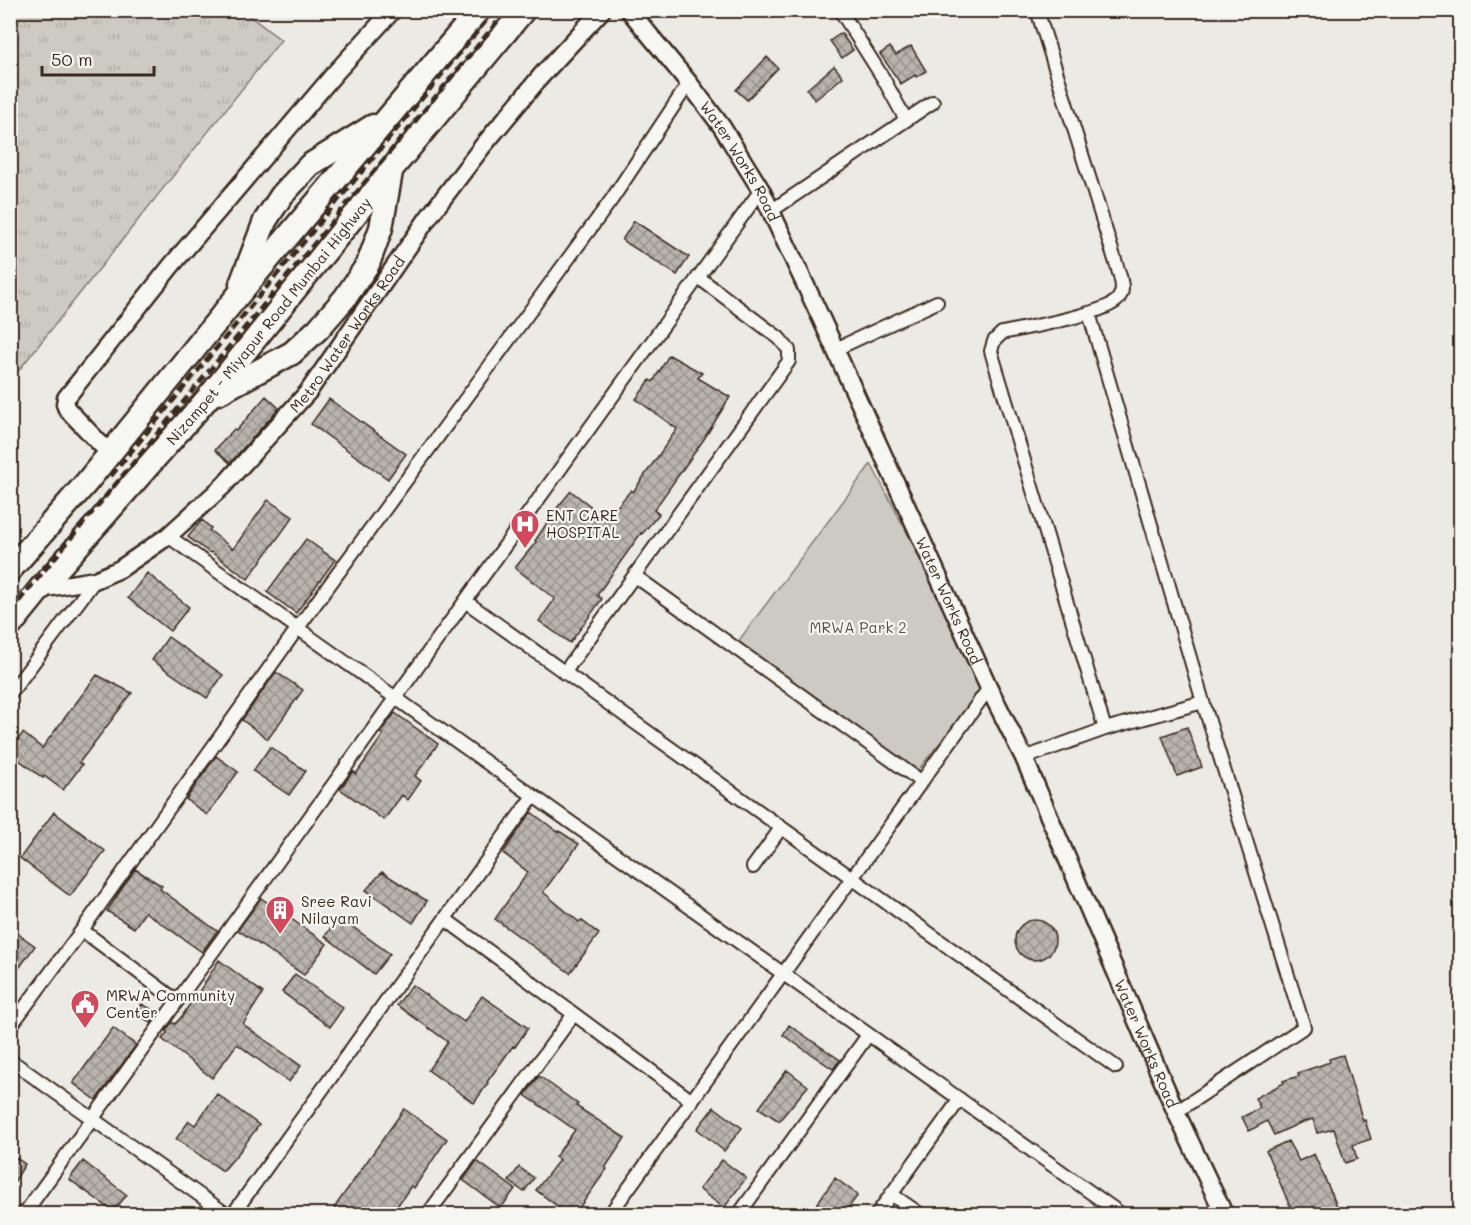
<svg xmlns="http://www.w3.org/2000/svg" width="1471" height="1225" font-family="Mali,sans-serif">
<defs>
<pattern id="grass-tufts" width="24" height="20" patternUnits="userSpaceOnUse" patternTransform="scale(1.5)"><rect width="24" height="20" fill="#cdcac4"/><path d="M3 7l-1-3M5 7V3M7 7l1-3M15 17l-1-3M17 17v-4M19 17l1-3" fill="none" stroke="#b1aea8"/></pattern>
<pattern id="building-cross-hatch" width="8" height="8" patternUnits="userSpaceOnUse" patternTransform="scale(1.5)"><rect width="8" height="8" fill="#bab4ae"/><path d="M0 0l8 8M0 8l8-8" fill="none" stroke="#98938d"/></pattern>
</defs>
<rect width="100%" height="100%" fill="#ebeae5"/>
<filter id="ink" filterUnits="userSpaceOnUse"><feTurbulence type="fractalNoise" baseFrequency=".0167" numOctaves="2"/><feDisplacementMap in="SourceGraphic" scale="12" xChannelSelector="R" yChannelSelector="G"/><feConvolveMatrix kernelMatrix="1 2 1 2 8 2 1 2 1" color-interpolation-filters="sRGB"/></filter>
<g filter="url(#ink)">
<path fill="url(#grass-tufts)" stroke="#847a71" stroke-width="1.5" d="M11 10 243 11 281 40 11 380Z"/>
<path fill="#cdcac4" stroke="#847a71" stroke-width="1.5" d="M871 464 987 685 913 776 734 647Z"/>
<path fill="url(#building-cross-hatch)" stroke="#3b2a1e" stroke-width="1.5" d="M841 33 853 50 842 58 830 41Z
M911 46 926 71 916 77 915 75 901 84 880 54 890 47 896 55Z
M767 57 778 68 747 100 736 90Z
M834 66 843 77 815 100 807 89Z
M634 221 689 257 677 275 622 240Z
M669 355 702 373 698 378 730 397 704 439 654 510 659 514 642 534 641 533 597 595 602 599 570 643 539 621 555 599 515 568 536 542 535 541 557 508 571 491 607 519 631 490 633 492 677 429 636 399 650 380 653 382Z
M266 396 279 408 230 463 215 450 234 429 236 431Z
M329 399 406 454 388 479 311 424Z
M268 500 293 517 248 579 211 552 210 553 188 537 202 520 211 528 209 530 233 549Z
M306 539 335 560 296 613 267 592Z
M147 573 189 607 170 631 128 598Z
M168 637 223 675 207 698 152 660Z
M276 672 303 690 268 739 242 720Z
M97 675 132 693 79 763 82 765 63 790 44 776 43 778 10 753V750L23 733 42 748Z
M395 713 438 744 415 776 421 781 408 800 402 795 384 820 340 789 353 771 356 774 383 735 380 733Z
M1187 727 1202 767 1177 776 1162 736Z
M270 747 306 771 289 795 253 771Z
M216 756 238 772 207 815 186 799Z
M54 812 105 851 70 896 20 858Z
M531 812 558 832 559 831 579 844 543 892 579 922 581 920 599 934 570 973 495 919 528 872 503 853Z
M135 869 162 886 160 889 217 931 202 952 145 912 134 928 107 911Z
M382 872 427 901 413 923 366 890Z
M261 898 327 944 304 975 238 930Z
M339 917 390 954 374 974 325 936Z
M1015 940a20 20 0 1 1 40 0a20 20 0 1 1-40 0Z
M10 928 35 946 20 967 10 960Z
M219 960 263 993 243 1024 301 1066 289 1082 237 1044 212 1078 162 1039 167 1033 166 1031 172 1022 175 1024 183 1015 196 994 197 995Z
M295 974 343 1008 330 1027 282 992Z
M412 985 464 1022 482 996 528 1028 515 1047 513 1046 487 1082 488 1083 474 1103 428 1070 448 1042 397 1005Z
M142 1004 158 1013 151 1023 136 1013Z
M789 1025 840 1060 833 1069 783 1035Z
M113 1028 136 1045 96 1100 73 1083Z
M1343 1055 1363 1121 1365 1120 1371 1139 1353 1145 1357 1159 1345 1163 1334 1129 1317 1133 1313 1119 1300 1123 1274 1135 1267 1121 1249 1131 1242 1117 1260 1108 1255 1098 1284 1083 1283 1081 1299 1076 1298 1073 1330 1062 1329 1059Z
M787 1070 808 1086 779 1121 759 1108Z
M539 1076 578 1104 576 1106 625 1138 605 1168 607 1169 574 1215H569L536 1190 559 1160 555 1157 575 1130 525 1095Z
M217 1094 259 1125 240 1151 223 1171 176 1139 189 1121 195 1125Z
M714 1107 742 1128 724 1151 697 1129Z
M404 1109 447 1139 414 1188 411 1186 391 1215H344L334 1208Z
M1288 1141 1299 1161 1314 1154 1337 1206 1329 1210 1332 1215H1294L1266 1151Z
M10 1154 25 1164 10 1189Z
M722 1160 746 1178 724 1208 699 1189Z
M83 1161 127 1195 113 1211 69 1179Z
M477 1161 515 1189 501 1208 463 1180Z
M519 1167 534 1178 524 1192 509 1181Z
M835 1178 858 1195 843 1215H809Z"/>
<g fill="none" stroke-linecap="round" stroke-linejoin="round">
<g stroke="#3b2a1e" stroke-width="16">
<path id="street" d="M840 10 883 78 906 120
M1037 10 1120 276C1122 285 1124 291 1118 299 1107 314 1024 328 1002 333L994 341 991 351 1105 729
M771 211 933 102
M1089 313 1203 702 1304 1027 1176 1112
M836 349 937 302
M168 536 1121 1214
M635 576 922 782
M465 601 1116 1067
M564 673 789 361V350L779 338 698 277
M10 694 95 580
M1024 758 1105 729 1203 702
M753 867 781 828
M445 919 692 1101
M82 930 177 1001
M10 1027 82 930 297 629 612 199 689 83
M10 1060 226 1214
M891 1194 920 1214
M24 1214 761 190
M233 1214 533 796
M428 1214 574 1014
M610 1214 989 688
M739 1214 868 1035
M877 1214 960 1099"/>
</g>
<g stroke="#3b2a1e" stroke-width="21">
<g id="secondary">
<path id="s1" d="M629 10 689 83 722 127 761 190 820 316 989 688 1024 758 1176 1112 1224 1214"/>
<path d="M110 454 67 409 65 404 66 398 171 266 336 72 393 10"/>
<path id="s2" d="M40 589 95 580 120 569 168 536 223 486 308 392 428 218 482 147 541 76 602 10"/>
</g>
</g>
<g stroke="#3b2a1e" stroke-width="27">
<g id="highway">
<path d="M241 284 265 221 282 195 310 165 373 126"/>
<path d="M218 393 292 353 318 329 345 298 368 264 381 228 391 172"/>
<path d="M10 570 86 483 235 299 479 10"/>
<path id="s3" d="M10 626 40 589 207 399 391 170 523 11"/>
</g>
</g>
<use href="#street" stroke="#f6f6f2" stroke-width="12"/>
<use href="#secondary" stroke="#f6f6f2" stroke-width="16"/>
<use href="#highway" stroke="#f6f6f2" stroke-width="22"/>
<path stroke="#3b2a1e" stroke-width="4.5" stroke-dasharray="9 4.5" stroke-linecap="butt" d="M111 476 495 10
M10 612 507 10"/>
</g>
</g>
<defs>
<g id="hospital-pin" transform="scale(1.5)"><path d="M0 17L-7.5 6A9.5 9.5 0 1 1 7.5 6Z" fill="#d1495b" stroke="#f6f6f2"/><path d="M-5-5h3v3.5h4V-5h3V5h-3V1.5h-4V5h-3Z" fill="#fff"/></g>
<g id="building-pin" transform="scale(1.5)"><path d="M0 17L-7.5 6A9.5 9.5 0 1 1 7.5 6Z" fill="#d1495b" stroke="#f6f6f2"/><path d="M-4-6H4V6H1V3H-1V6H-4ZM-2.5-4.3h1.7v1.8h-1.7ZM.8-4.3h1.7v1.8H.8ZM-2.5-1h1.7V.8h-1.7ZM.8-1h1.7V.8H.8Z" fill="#fff"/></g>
<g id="civic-pin" transform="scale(1.5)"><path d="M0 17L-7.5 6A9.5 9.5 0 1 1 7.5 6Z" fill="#d1495b" stroke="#f6f6f2"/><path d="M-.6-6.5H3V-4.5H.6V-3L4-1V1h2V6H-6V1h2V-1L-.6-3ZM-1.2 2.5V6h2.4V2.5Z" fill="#fff"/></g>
</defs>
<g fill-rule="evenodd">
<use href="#hospital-pin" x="525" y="524"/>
<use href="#building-pin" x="280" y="910"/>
<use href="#civic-pin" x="85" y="1004"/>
</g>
<g text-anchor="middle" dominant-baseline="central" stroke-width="4.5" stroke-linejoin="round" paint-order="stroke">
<g font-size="15" fill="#3b2a1e" stroke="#f6f6f2">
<text stroke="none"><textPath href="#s1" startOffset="188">Water Works Road</textPath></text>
<text stroke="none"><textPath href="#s3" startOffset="400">Nizampet - Miyapur Road Mumbai Highway</textPath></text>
<text stroke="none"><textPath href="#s2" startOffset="412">Metro Water Works Road</textPath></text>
<text stroke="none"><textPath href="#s1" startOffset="675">Water Works Road</textPath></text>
<text stroke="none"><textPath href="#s1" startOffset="1160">Water Works Road</textPath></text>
</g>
<g font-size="15" fill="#3b2a1e" stroke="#f6f6f2" text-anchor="start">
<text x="546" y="515">ENT CARE<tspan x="546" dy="17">HOSPITAL</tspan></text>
<text x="301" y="901">Sree Ravi<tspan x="301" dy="17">Nilayam</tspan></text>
<text x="106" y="995">MRWA Community<tspan x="106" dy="17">Center</tspan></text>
</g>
<g font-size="15" fill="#605248" stroke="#f6f6f2">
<text x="858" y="627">MRWA Park 2</text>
</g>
</g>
<rect width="1471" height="1225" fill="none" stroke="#f6f6f2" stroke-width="36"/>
<rect x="18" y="18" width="1435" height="1189" fill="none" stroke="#3b2a1e" stroke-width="2" filter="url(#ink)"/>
<path d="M42 66v9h112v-9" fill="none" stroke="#3b2a1e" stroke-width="3"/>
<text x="51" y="66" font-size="18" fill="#3b2a1e" stroke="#f6f6f2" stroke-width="4.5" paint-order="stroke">50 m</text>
</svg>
